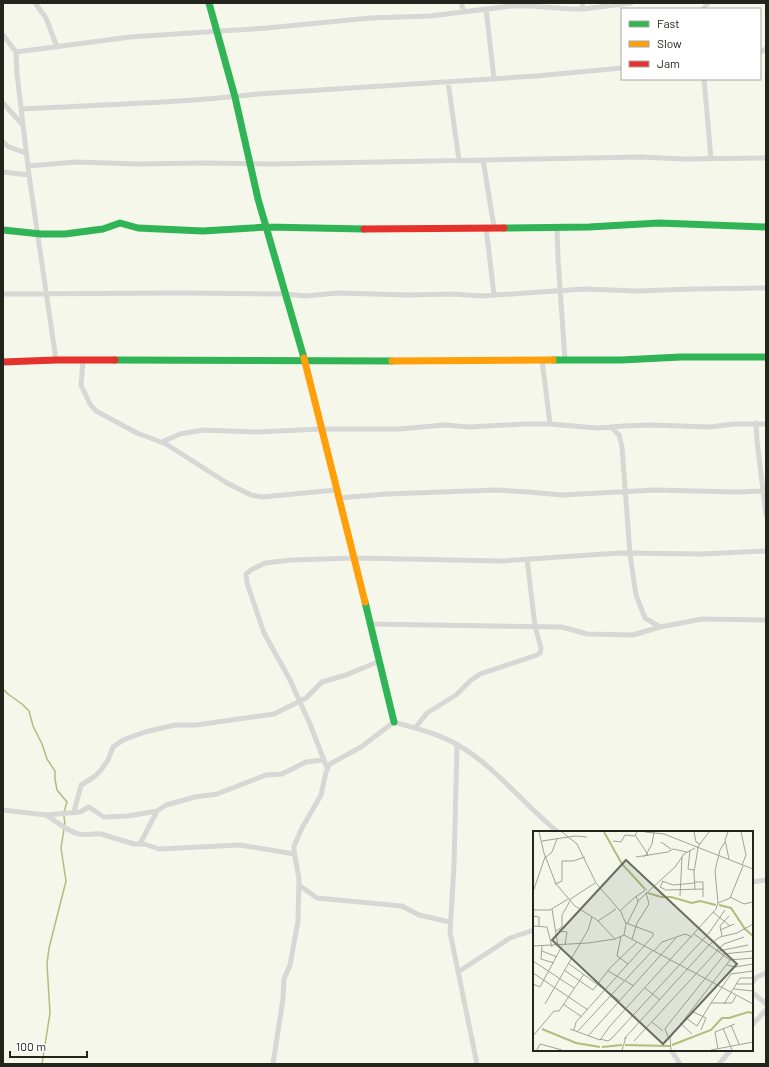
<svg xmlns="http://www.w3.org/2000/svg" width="769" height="1067" font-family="Barlow,sans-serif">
<rect width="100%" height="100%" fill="#f4f7ea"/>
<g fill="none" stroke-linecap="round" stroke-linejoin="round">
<path stroke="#b4bc7b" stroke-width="1.5" d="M3 689 8 694 22 704 29 711 33 726 42 744 47 759 55 771V779L57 790 67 802 64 812
M64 816 65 826
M42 1064 50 1013 47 964 49 948 66 881 61 848 64 829"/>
<path stroke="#d7d8d6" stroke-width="5" d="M35 3 46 18 57 47
M461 3 464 12
M582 3 583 9
M486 9 494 79
M703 9 708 3
M3 35 16 52 17 74 29 175 56 360
M16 52 130 37 267 28 370 18 430 16 511 6H530L572 9H583L631 3
M760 52 766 49
M704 79 711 159
M448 82 459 160
M3 103 22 124
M21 109C100 105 179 103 258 94L536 76 622 68
M3 142 9 147 26 153
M483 160 494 227
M28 166 76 162 138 164 203 163 273 164 642 157 683 159 766 158
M3 172 29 175
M486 227 494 295
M557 227 558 259 565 360
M3 294 182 293 286 294 305 296 337 293 409 295 453 294 481 296 584 289 637 291 694 289 766 288
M542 360 550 424
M83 361 81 385 90 404 96 411 137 433 166 444 227 483 251 495 262 497 336 490
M756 423 757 441 766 515
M611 427 619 435 622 447 630 554 636 595 645 618 660 627
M162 442 180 434 203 430 257 432 321 429H399L445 425 469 427 525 424H550L597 428 624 426 650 425 710 427 734 424H766
M338 498 387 494 496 490 528 492 562 495 655 490 737 492 766 491
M370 624 562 627 587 634 633 635 660 627 702 619 766 620
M415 728 427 713 456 695 470 681 480 674 537 655 540 653 541 648 535 626 527 559
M457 745 454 865 450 932 477 1064
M327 768 310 724 290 680 264 633 247 583 246 574 251 570 265 563 292 560 355 558 502 561 619 553 702 554 766 551
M3 810 46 815 80 812 89 807 104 817 128 816 157 811
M74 812 81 785 94 777 101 770 108 760 113 747 123 740 145 732 175 725H196L274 714 306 698 322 682 346 675 380 661
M46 815C56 821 68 832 79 834 87 836 94 833 101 834L134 844H144L159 849 240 845 294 854
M140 844 157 811 166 805 195 797 217 794 266 775 282 774 306 762 324 760
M752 882 766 880
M299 885 317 898 402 906 419 915 450 922
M458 972 510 938 534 930
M752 983 757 977 766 973
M752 992 766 1004
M752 1025 766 1010
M671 1050 680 1064
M273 1064 283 999 284 979 290 965 298 921 299 879 294 851V846L302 828 321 795 326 772 330 764 361 747 394 722C415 728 439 734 458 745 496 767 524 805 558 832
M719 1064 731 1050"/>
<path stroke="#30b455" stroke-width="7" d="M209 3 235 97 258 199 304 358
M504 228 589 227 659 223 766 227
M3 230 41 234H65L103 229 120 223 138 228 203 231 267 227 364 229
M115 360 392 361
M553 360H621L681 357H766
M365 602 394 722"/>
<path stroke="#ff9f0a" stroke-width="7" d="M304 358 365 602
M392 361 553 360"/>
<path stroke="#e5322d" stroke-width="7" d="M364 229 504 228
M3 362 56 360H115"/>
</g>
<g transform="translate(533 831)">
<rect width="220" height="220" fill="#f4f7ea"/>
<path fill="none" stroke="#b4bc7b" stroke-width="2" d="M71 1 89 33 112 58M115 62 128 66H138L159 72 167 70 183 74M186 74 198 77 212 98 220 105M9 198 43 212 67 216M92 214 137 215M139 214 178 199 189 187H196L215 181 220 182M69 216 89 214"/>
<path fill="none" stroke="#a0a398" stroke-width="1" d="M6 1 11 22 23 53 42 75 64 89 82 108M29 1 44 13 63 52 88 81 93 93 91 104M112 1 131 3 220 38M161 1 163 11 167 13M195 1 192 9 196 28M208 1 213 24 209 34M102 4 114 22 111 26M9 10 42 5 54 6M80 10 88 11 92 4 102 5 104 1M128 11 138 18M164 17 176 1M157 19 155 38 161 39M115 25 114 22 119 13 121 1M103 26 135 21 140 18 154 21M12 27 19 21 24 8M129 50 140 54 162 52M130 50 127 56 133 59 170 58M162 51H170V66M22 53 29 50V30H40L52 26M162 58 161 41 165 17M0 61 12 26M147 65 149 26M197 66 211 73 220 71M36 69 62 52M105 70 142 36 151 23 162 17M185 72 197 67 210 35M19 78 25 115M0 79H17L35 68M87 80 101 67 114 58M180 81 197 95M0 85 6 86V96M65 90 83 78M94 93 105 71 103 65M0 95 14 96 19 116M187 99 201 93M23 100 29 96V84L37 70M26 100 34 101 32 114M161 103 197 129 220 127M91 104 220 173M88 105 84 125 95 133M189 105 187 95 196 85M99 108 104 92 116 73 113 61M0 115 55 112 82 108 91 104M9 115 8 128 21 132M184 119 191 113 211 106M9 120 24 126M121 120 129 111 152 103 159 106M186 120 215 114M190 123 220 120M0 130 41 157M35 132 87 170M194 134 202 136 220 133M31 139 60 159 77 137 104 111M75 140 101 155M0 142 55 179M0 153 7 156 29 115M204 153H220M112 157 127 169M201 158 220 160M203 165 199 172H178L198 143 220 140M12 173 55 99 59 86M30 173 49 186M191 173 207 147H220M158 180 173 187 168 199M153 187 164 195 178 172M119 191 130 200M147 192 159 203M198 194 206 213M190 197 199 219M37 198 67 209 77 195 183 78 185 72 182 40 187 19 192 11M41 199 43 191 120 105V102L93 92M44 201 120 119M0 205 21 180H26L51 143M55 205 143 107M67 208 75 210 79 207 176 102 192 79M91 208 176 114 187 106 204 102 220 93M136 208 132 198 134 195 191 124M101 210 185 119M185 218 182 201 202 193M4 219 7 213 29 219M89 219 93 206M138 219 137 207 197 129M178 219 220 211"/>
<path fill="#6c6e64" fill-opacity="0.15" stroke="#6c6e64" stroke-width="2" d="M93 29 204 133 130 213 19 109Z"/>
<rect width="220" height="220" fill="none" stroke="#23251c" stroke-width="2"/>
</g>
<rect width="769" height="1067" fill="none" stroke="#23251c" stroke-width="8"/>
<rect x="621" y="8" width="140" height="72" fill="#ffffff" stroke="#a7a8a4"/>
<rect x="629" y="21" width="20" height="6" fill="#30b455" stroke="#a7a8a4"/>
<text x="657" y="28" font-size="12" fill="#23251c">Fast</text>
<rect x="629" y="41" width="20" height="6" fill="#ff9f0a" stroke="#a7a8a4"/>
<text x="657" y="48" font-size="12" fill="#23251c">Slow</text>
<rect x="629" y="61" width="20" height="6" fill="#e5322d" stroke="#a7a8a4"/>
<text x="657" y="68" font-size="12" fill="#23251c">Jam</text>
<path d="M10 1051v6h77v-6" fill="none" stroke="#23251c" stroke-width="2"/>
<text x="16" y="1051" font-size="12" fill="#23251c" stroke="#ffffff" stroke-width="3" paint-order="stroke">100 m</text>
</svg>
